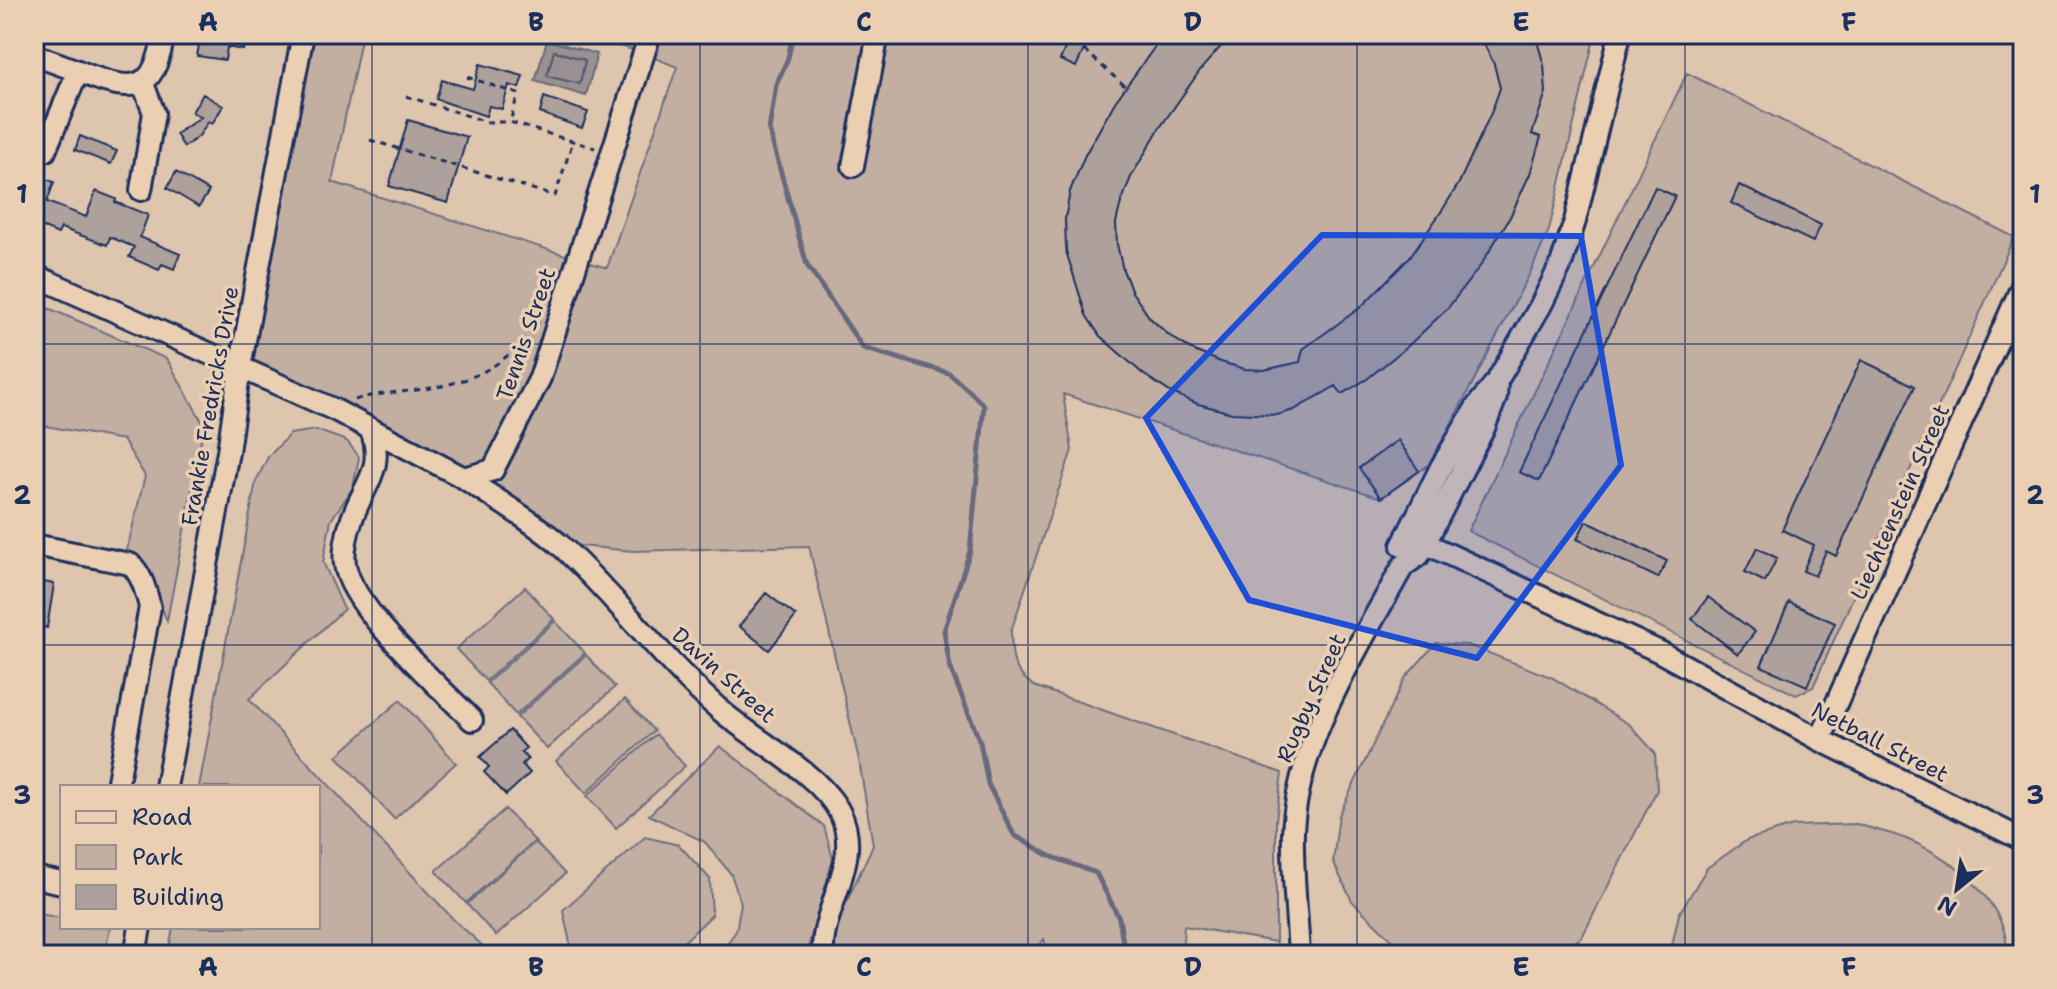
<svg xmlns="http://www.w3.org/2000/svg" width="2057" height="989" font-family="'Shantell Sans',sans-serif">
<rect width="100%" height="100%" fill="#dec5ad"/>
<filter id="ink" filterUnits="userSpaceOnUse"><feTurbulence type="fractalNoise" baseFrequency=".0125" numOctaves="2"/><feDisplacementMap in="SourceGraphic" scale="16" xChannelSelector="R" yChannelSelector="G"/><feConvolveMatrix kernelMatrix="1 2 1 2 8 2 1 2 1" color-interpolation-filters="sRGB"/></filter>
<g filter="url(#ink)">
<path fill="#c2afa2" stroke="#6e6f80" stroke-width="2" d="M303 34H362L332 182 607 268 677 67 643 53 579 34H1595L1549 230 1530 273 1430 464 1381 498 1063 394 1072 450 1011 631C1012 658 1011 670 1034 686L1282 773 1276 820V942L1184 926 1182 955H1049L1044 939 1033 955H839L833 945 834 929 873 845 859 760 809 546 633 551 558 544 532 524 240 367Z
M1687 73 2014 237 1813 687 1796 695 1468 531Z
M34 302 167 359 204 425 167 621 143 561 126 554 145 476 123 440 34 424Z
M316 430 347 441 359 457 353 488 331 520 323 562 344 609 249 699 454 920 493 955H168L173 927H318V787H199L256 481 268 457 290 434Z
M525 587 554 619 486 681 456 649Z
M555 621 585 653 516 715 487 683Z
M1436 643 1468 645 1553 678 1630 725 1655 753 1657 790 1582 937 1556 955H1416L1397 945 1352 901 1333 862 1339 815 1405 678Z
M586 655 615 687 547 749 517 717Z
M625 699 654 731 586 793 556 761Z
M400 700 456 763 394 819 337 756Z
M656 734 685 766 616 828 587 796Z
M720 746 824 826 833 859 806 955H719L736 931 741 903 731 874 705 842 649 815Z
M505 809 535 841 466 903 436 871Z
M1857 824C1874 830 1894 833 1911 841 1955 860 2009 904 2007 955H1670L1679 914 1707 868 1747 840 1793 826Z
M645 837 679 845 710 879 712 915 670 955H580L570 943 563 910Z
M535 842 565 874 496 936 467 904Z
M34 913 62 918V927L110 928 104 955H34Z"/>
<path fill="#999091" stroke="#67697d" stroke-width="2" d="M547 40 597 54 586 96 535 81Z"/>
<g fill="none" stroke-linecap="round" stroke-linejoin="round">
<path stroke="#4d5672" stroke-width="2" d="M554 51 585 60 580 84 547 76Z"/>
<path stroke="#67697d" stroke-width="5" d="M793 34 788 58 776 85 769 130 807 265 863 348 949 373 984 405 970 551 944 631 950 667 980 742 988 784 1014 835 1050 856 1096 873 1119 918 1125 955"/>
</g>
<path fill="#aea09a" stroke="#1b2f5e" stroke-width="2" d="M201 34 246 37 243 50 227 47 225 60 197 56Z
M1071 34H1091L1076 67 1060 60Z
M1164 34H1232L1201 69 1159 129 1131 177 1120 206 1116 223 1117 244 1123 270 1132 292 1150 318 1170 336 1194 351 1221 362 1245 369 1264 370 1300 362 1303 349 1361 307 1409 258 1443 209 1459 183 1492 111 1500 88 1494 64 1479 34H1535L1544 65 1546 92 1532 134 1541 137 1530 174 1510 217 1481 265 1447 309 1408 346 1367 379 1342 394 1336 386 1294 410 1277 415 1232 413 1198 404 1170 392 1143 374 1100 336 1086 315 1066 251 1065 219 1070 191 1085 155 1115 102Z
M480 64 523 76 519 88 509 85 502 109 489 106 486 116 436 99 442 80 473 89Z
M203 94 223 106 212 124 208 122 199 136 184 147 176 134 201 117 192 112Z
M544 97 588 112 582 128 540 113Z
M408 120 467 137 448 203 389 186Z
M80 136 117 151 111 164 75 150Z
M176 172 209 191 199 207 167 188Z
M34 174 54 182 47 202 86 217 96 191 116 199 115 202 148 215 140 237 180 254 174 269 162 264 159 270 129 257 134 247 110 237 107 245 61 228 58 234 37 225 34 231Z
M1739 185 1821 225 1813 242 1731 203Z
M1655 187 1675 196 1539 481 1519 472Z
M1861 360 1915 386 1836 556 1826 551 1815 576 1803 571 1814 545 1782 530Z
M1398 440 1419 471 1381 498 1359 468Z
M1586 521 1667 561 1658 578 1577 539Z
M1757 548 1777 558 1765 582 1745 572Z
M34 580 54 584 47 628 34 624Z
M766 593 796 616 769 650 739 626Z
M1708 597 1755 632 1738 654 1692 619Z
M1789 602 1835 623 1807 686 1761 666Z
M510 730 526 748 521 752 528 759 522 764 530 773 506 795 484 772 489 767 480 757Z"/>
<g fill="none" stroke-linecap="round" stroke-linejoin="round">
<g stroke="#1b2f5e" stroke-width="26">
<path id="minor" d="M2020 34 2023 35
M34 55C54 62 73 69 93 77 142 95 155 84 164 34
M45 151 78 71
M853 166 878 34
M141 190 154 113 142 81
M34 275 333 409 464 478 493 470 540 378 650 34
M371 430C386 470 362 486 351 522 347 533 343 552 345 564 350 607 440 687 472 720
M464 478C495 499 530 519 559 544 616 596 662 660 720 710 754 740 820 773 840 813 864 860 820 908 823 955
M1407 535 1660 652 1820 740 2023 840
M34 545 130 564C142 574 146 592 150 607L117 787
M1402 546 1441 467 1477 406 1497 381 1541 305 1561 264 1575 221 1620 34
M1820 740 2023 284
M166 787 228 452 240 367 303 34
M34 877 62 883
M135 955 140 927
M1299 955C1297 914 1292 872 1293 832 1297 740 1360 645 1403 566L1419 555 1484 428 1496 397 1497 381"/>
</g>
<path stroke="#1b2f5e" stroke-width="3" stroke-dasharray="6 6" stroke-linecap="butt" d="M1084 50 1126 87
M467 77 518 94 510 122 595 148
M406 96 487 122H510
M370 140 555 196 573 141
M355 400C375 393 396 393 417 390 472 383 505 367 539 322"/>
<use href="#minor" stroke="#ebcfb2" stroke-width="20"/>
</g>
</g>
<path fill="#1d4ed8" fill-opacity="0.2" stroke="#1d4ed8" stroke-width="6" stroke-linejoin="round" d="M1322 235 1581 236 1621 465 1477 658 1249 600 1146 418Z"/>
<path fill="none" stroke="#1b2f5e" stroke-width="2" stroke-opacity="0.55" d="M372 34V955M700 34V955M1028 34V955M1357 34V955M1685 34V955M34 344H2023M34 645H2023"/>
<g text-anchor="middle" dominant-baseline="central" stroke-width="7" stroke-linejoin="round" paint-order="stroke">
<g font-size="22" fill="#1b2f5e" stroke="#ebcfb2">
<text transform="translate(526 334) rotate(-71)">Tennis Street</text>
<text transform="translate(210 406) rotate(-80)">Frankie Fredricks Drive</text>
<text transform="translate(1900 502) rotate(-66)">Liechtenstein Street</text>
<text transform="translate(724 675) rotate(42)">Davin Street</text>
<text transform="translate(1311 698) rotate(-66)">Rugby Street</text>
<text transform="translate(1880 742) rotate(27)">Netball Street</text>
</g>
</g>
<rect width="2057" height="989" fill="none" stroke="#ebcfb2" stroke-width="88"/>
<rect x="60" y="785" width="260" height="144" fill="#ebcfb2" stroke="#988f90" stroke-width="2"/>
<rect x="76" y="811" width="40" height="12" fill="#ebcfb2" stroke="#988f90" stroke-width="2"/>
<text x="132" y="825" font-size="24" fill="#1b2f5e">Road</text>
<rect x="76" y="845" width="40" height="24" fill="#c2afa2" stroke="#988f90" stroke-width="2"/>
<text x="132" y="865" font-size="24" fill="#1b2f5e">Park</text>
<rect x="76" y="885" width="40" height="24" fill="#aea09a" stroke="#988f90" stroke-width="2"/>
<text x="132" y="905" font-size="24" fill="#1b2f5e">Building</text>
<g transform="translate(1957 889) rotate(210)" stroke="#ebcfb2" stroke-width="6" paint-order="stroke">
<path d="M0-6L14 30L0 20L-14 30Z" fill="#1b2f5e"/>
<text y="-12" font-size="22" font-weight="bold" text-anchor="middle" fill="#1b2f5e">N</text>
</g>
<rect x="44" y="44" width="1969" height="901" fill="none" stroke="#1b2f5e" stroke-width="3"/>
<g font-size="26" text-anchor="middle" font-weight="bold" fill="#1b2f5e">
<text x="208" y="31">A</text>
<text x="536" y="31">B</text>
<text x="864" y="31">C</text>
<text x="1193" y="31">D</text>
<text x="1521" y="31">E</text>
<text x="1849" y="31">F</text>
<text x="22" y="203">1</text>
<text x="2035" y="203">1</text>
<text x="22" y="504">2</text>
<text x="2035" y="504">2</text>
<text x="22" y="804">3</text>
<text x="2035" y="804">3</text>
<text x="208" y="976">A</text>
<text x="536" y="976">B</text>
<text x="864" y="976">C</text>
<text x="1193" y="976">D</text>
<text x="1521" y="976">E</text>
<text x="1849" y="976">F</text>
</g>
</svg>
